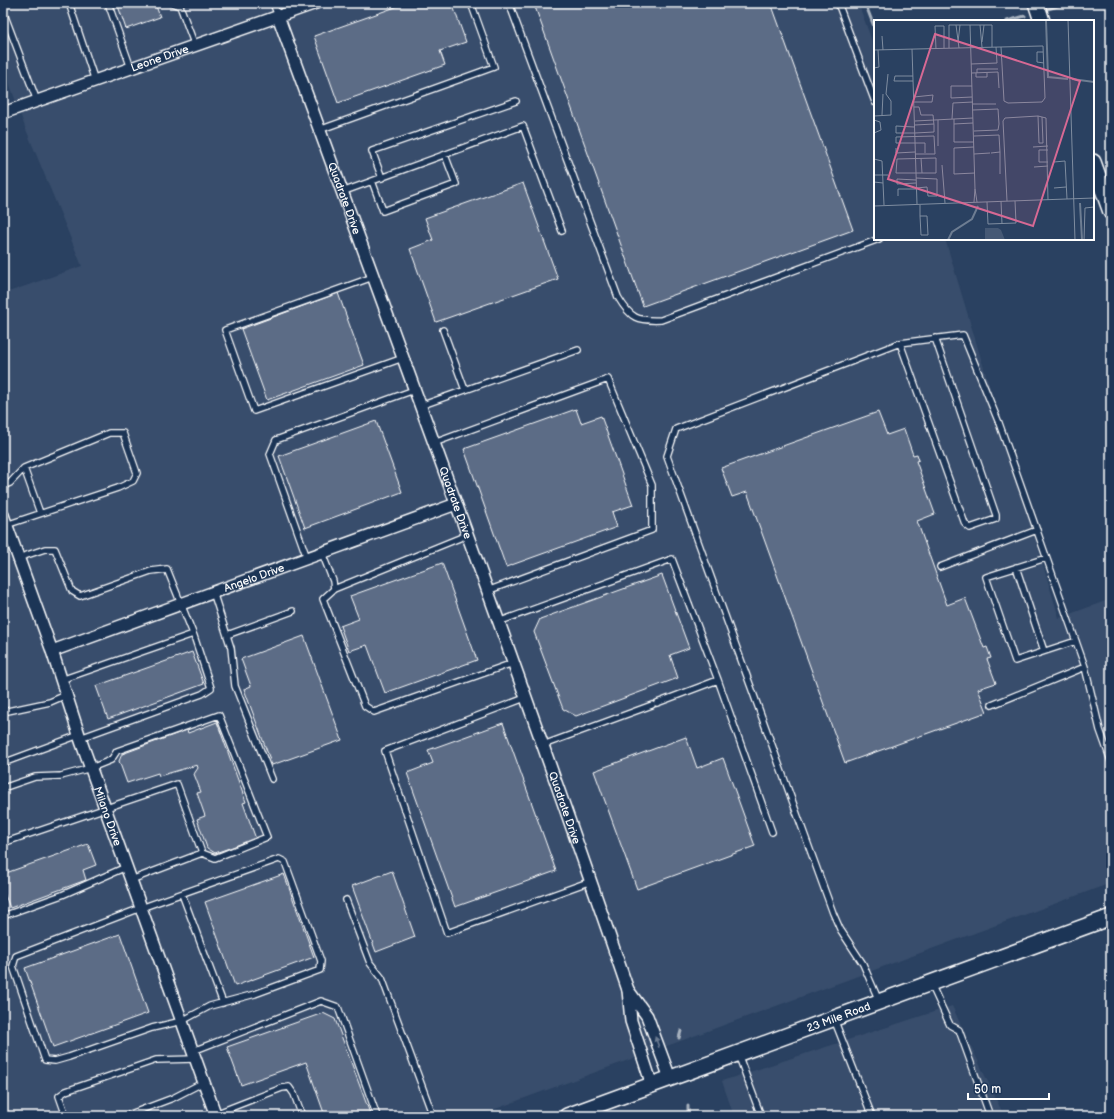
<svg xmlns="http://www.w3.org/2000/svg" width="1114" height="1119" font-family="'Balsamiq Sans',sans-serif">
<rect width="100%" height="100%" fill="#2a4161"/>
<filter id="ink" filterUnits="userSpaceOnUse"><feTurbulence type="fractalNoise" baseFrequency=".025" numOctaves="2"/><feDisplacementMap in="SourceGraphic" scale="8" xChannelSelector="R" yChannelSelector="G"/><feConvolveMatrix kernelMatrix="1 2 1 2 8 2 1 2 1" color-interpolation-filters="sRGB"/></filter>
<g filter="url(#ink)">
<path fill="#394e6c" d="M3 3H858L875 49V239H945L1059 618 1111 599V883L476 1116H3V294L82 266 25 127 3 65Z
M952 1006 1004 1116H734L722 1081Z"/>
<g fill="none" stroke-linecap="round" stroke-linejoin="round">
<path stroke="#a7b1be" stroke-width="3" d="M865 3 875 29
M1048 9 1067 3
M1007 21 1025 16
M679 1038 681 1031
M688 1106V1116"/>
</g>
<path fill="#5b6c86" stroke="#fff" d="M117 3H155L160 17 126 29Z
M407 3H452L466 42 440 51 445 65 338 103 314 36Z
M537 3H771L853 230 643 306 534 4Z
M523 183 558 279 436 322 410 249 433 240 425 218Z
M338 293 364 365 267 400 241 329Z
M576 409 581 423 601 416 633 505 612 512 617 527 506 567 464 449Z
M878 412 887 435 904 429 913 455 917 454 919 460 916 461 935 514 917 521 947 605 965 598 984 648 987 647 991 658 987 659 996 683 978 689 987 712 845 763 747 492 732 497 721 468Z
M376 421 402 492 305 528 279 456Z
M442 563 477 660 385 693 367 645 349 651 340 626 359 619 350 596Z
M662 575 689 648 670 655 678 678 576 716 563 709 534 632 540 619Z
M304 636 342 740 272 765 244 689 251 686 241 659Z
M192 652 204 684 108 719 96 686Z
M217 722 246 802 243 803 256 839 215 853 207 848 197 819 205 816 197 793 201 792 194 774 198 768 197 765 159 776 158 773 127 783 119 761 122 754 187 730 188 733Z
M503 723 556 871 455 907 407 773 433 763 428 750Z
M686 737 697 768 723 758 755 846 637 889 594 771Z
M88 844 96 865 83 870 86 880 10 908 3 890V874Z
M392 871 415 937 376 952 352 886Z
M284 874 314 957 235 986 205 902Z
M120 934 148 1013 53 1047 25 968Z
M323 1013 335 1019 371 1116H325L306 1062 241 1085 227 1047Z"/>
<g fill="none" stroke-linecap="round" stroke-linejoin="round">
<g stroke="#fff" stroke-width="8">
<path id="lane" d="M69 3 95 81
M108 3 131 68
M171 3 180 6 195 46
M273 3 278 16
M509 3 618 297C631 319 637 321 661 320L879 239
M838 3 875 102
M3 11 37 101
M319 130 494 67 471 3
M382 178 372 151 516 101
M372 181 383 211 456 184 445 155
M342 192 523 126 562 231
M373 277 225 330 254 411 403 358
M443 330 465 390
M900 343 965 524 970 528 996 519V515L935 338
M420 406 578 350
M434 443 608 379 652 485V530L487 591
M24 468 40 513
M3 486 10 483 24 468 109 433H123L137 473 133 481 118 488 6 525
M322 553 333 581 334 589 323 599 365 706 374 712 513 663
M18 558 45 549H55L72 591 80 596 151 571 167 569 194 636 211 688 202 694 80 738
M307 558 270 454 276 440 414 390
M1046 558 986 577 1015 661 1076 641
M940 567 1037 530
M1016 567 1044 651
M334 589 467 535
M213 592 231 648 235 686 272 779
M498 622 672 559 718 680 657 703
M227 635 293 611
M61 680 193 634
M718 680 772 832
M525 698 385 751 447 933 591 881
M992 705 1085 667
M3 712 50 702 66 695
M543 745 652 705
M3 763 79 735
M3 788 35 777 61 776 91 768 111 760 117 751 219 715 267 837 215 858 202 853 131 880
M3 843 177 784 202 853
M279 859 285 862 321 961 320 970 255 994 210 1006 182 1021 152 1028 69 1057 55 1061 45 1060 13 966 16 956 141 908Z
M182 894 223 1003
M346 900 370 963 382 978 433 1116
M3 916 62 895 126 867
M931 984 950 1025 959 1030 990 1116
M879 1001 863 964 840 929 833 913 667 456 676 429 900 343 963 335 999 423 1085 667 1100 730 1111 761
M834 1019 872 1116
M193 1051 321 1001 338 1007 377 1116
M738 1054 761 1116
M215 1114 282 1088 289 1087 294 1094 302 1116
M66 1116 59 1096 66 1091 156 1060 195 1059
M125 1116 173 1098 204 1082"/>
</g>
<g stroke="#fff" stroke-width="14">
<g id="street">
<path id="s1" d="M278 16C396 340 517 664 628 990"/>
<path id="s2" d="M3 113 316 3"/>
<path id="s3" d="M3 515 52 651 82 744 216 1116"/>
<path id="s4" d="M52 651 456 504"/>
<path d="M652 1085 631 1021 628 990 647 1016 670 1078"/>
</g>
</g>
<g stroke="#fff" stroke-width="18">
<g id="secondary">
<path d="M1036 3 1042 21"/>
<path d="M1093 162 1111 212"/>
<path id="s5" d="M567 1116 1111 917"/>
</g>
</g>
<use href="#lane" stroke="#1d3557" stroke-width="5.5"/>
<use href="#street" stroke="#1d3557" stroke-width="11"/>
<use href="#secondary" stroke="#1d3557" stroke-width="15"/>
</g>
<defs><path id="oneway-solid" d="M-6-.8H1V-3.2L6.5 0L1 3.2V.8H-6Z"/></defs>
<use fill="#6c7c92" href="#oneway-solid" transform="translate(657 1042) rotate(-110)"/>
</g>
<g text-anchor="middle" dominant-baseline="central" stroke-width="3" stroke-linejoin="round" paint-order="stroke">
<g font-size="11" fill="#fff" stroke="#1d3557">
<text stroke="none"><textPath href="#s2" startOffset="166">Leone Drive</textPath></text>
<text stroke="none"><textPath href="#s1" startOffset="194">Quadrate Drive</textPath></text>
<text stroke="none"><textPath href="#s1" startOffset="518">Quadrate Drive</textPath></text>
<text stroke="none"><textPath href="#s4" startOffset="215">Angelo Drive</textPath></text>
<text stroke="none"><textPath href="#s1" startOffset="842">Quadrate Drive</textPath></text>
<text stroke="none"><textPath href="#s3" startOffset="319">Milano Drive</textPath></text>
<text stroke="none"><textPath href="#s5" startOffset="289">23 Mile Road</textPath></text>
</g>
</g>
<g transform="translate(874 20)">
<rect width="220" height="220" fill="#2a4161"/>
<path d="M124 208 127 210 131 220H111V208Z" fill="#465975"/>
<path fill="none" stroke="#6d7d92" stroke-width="2" d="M172 0 174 57 194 59M198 59 220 62M206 183 208 220M74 220 78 212 98 199 104 186"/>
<path fill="none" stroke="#7f8da0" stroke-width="1" d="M194 0 201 220M82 5 85 28M96 5 101 169M106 5 108 27M8 16 9 30M84 22 86 5M108 22 110 5M75 28V5H118V27M38 29 43 184M62 29 61 6H70V28M0 30 168 26H169L171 78 168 82 134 83 130 81 127 27M169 32H163V42L170 43M97 44 123 43 122 27M0 48 5 47 4 30M98 53 124 52 125 68M102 53V57H113V53M103 53V49H124M39 56H21L20 61H39M98 66H77V78L98 77M12 74 14 54M40 77 59 75 58 82H40M99 84H122M40 87H45L47 95H59L60 105V112L41 113M99 90 124 89 125 104 124 110 100 111M8 95 9 74M0 96 17 95V81L12 74M164 96 165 123H169L168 97M78 99 79 83 99 82M80 99V122H100M0 100 6 102 7 110 0 113M41 101 99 98M80 104 99 103M41 105 60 104M40 107 22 106V113H41M100 116 125 115 126 132 117 133M64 126V100M100 127 80 128V154L101 153M159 127 174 126M22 128V133L41 132M174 130H165V142H174M126 132V154M41 134H61L60 116 22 117V123H51V133M100 134 116 133M47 138 48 153M62 138V153H22L23 139ZM0 139 8 141 9 163M180 142 191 141 193 179M68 145 71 183M160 147 174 146M0 155H14M42 158 63 159V176H54L53 167 42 168M42 160 23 159V164L42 163M0 162 9 163 10 185M180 168 192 167M24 176V169H42M127 181 128 204M133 181 129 101 131 98 164 96 172 98 174 180M100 182 101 169 103 182M113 182 114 204 142 203 141 181M46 185V196L47 215H54L53 196H46M0 186 220 178M210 220 211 188 220 187"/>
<path fill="#d76994" fill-opacity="0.15" stroke="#d76994" stroke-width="2" d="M61 14 206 61 159 206 14 159Z"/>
<rect width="220" height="220" fill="none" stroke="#fff" stroke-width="2"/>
</g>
<rect width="1114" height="1119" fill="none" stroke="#1d3557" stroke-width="16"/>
<rect x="8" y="8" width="1098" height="1103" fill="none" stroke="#fff" stroke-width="1.5" filter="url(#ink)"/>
<path d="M968 1093v6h81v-6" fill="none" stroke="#ffffff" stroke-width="2"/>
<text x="974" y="1093" font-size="12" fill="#ffffff" stroke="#1d3557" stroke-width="3" paint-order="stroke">50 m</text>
</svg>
